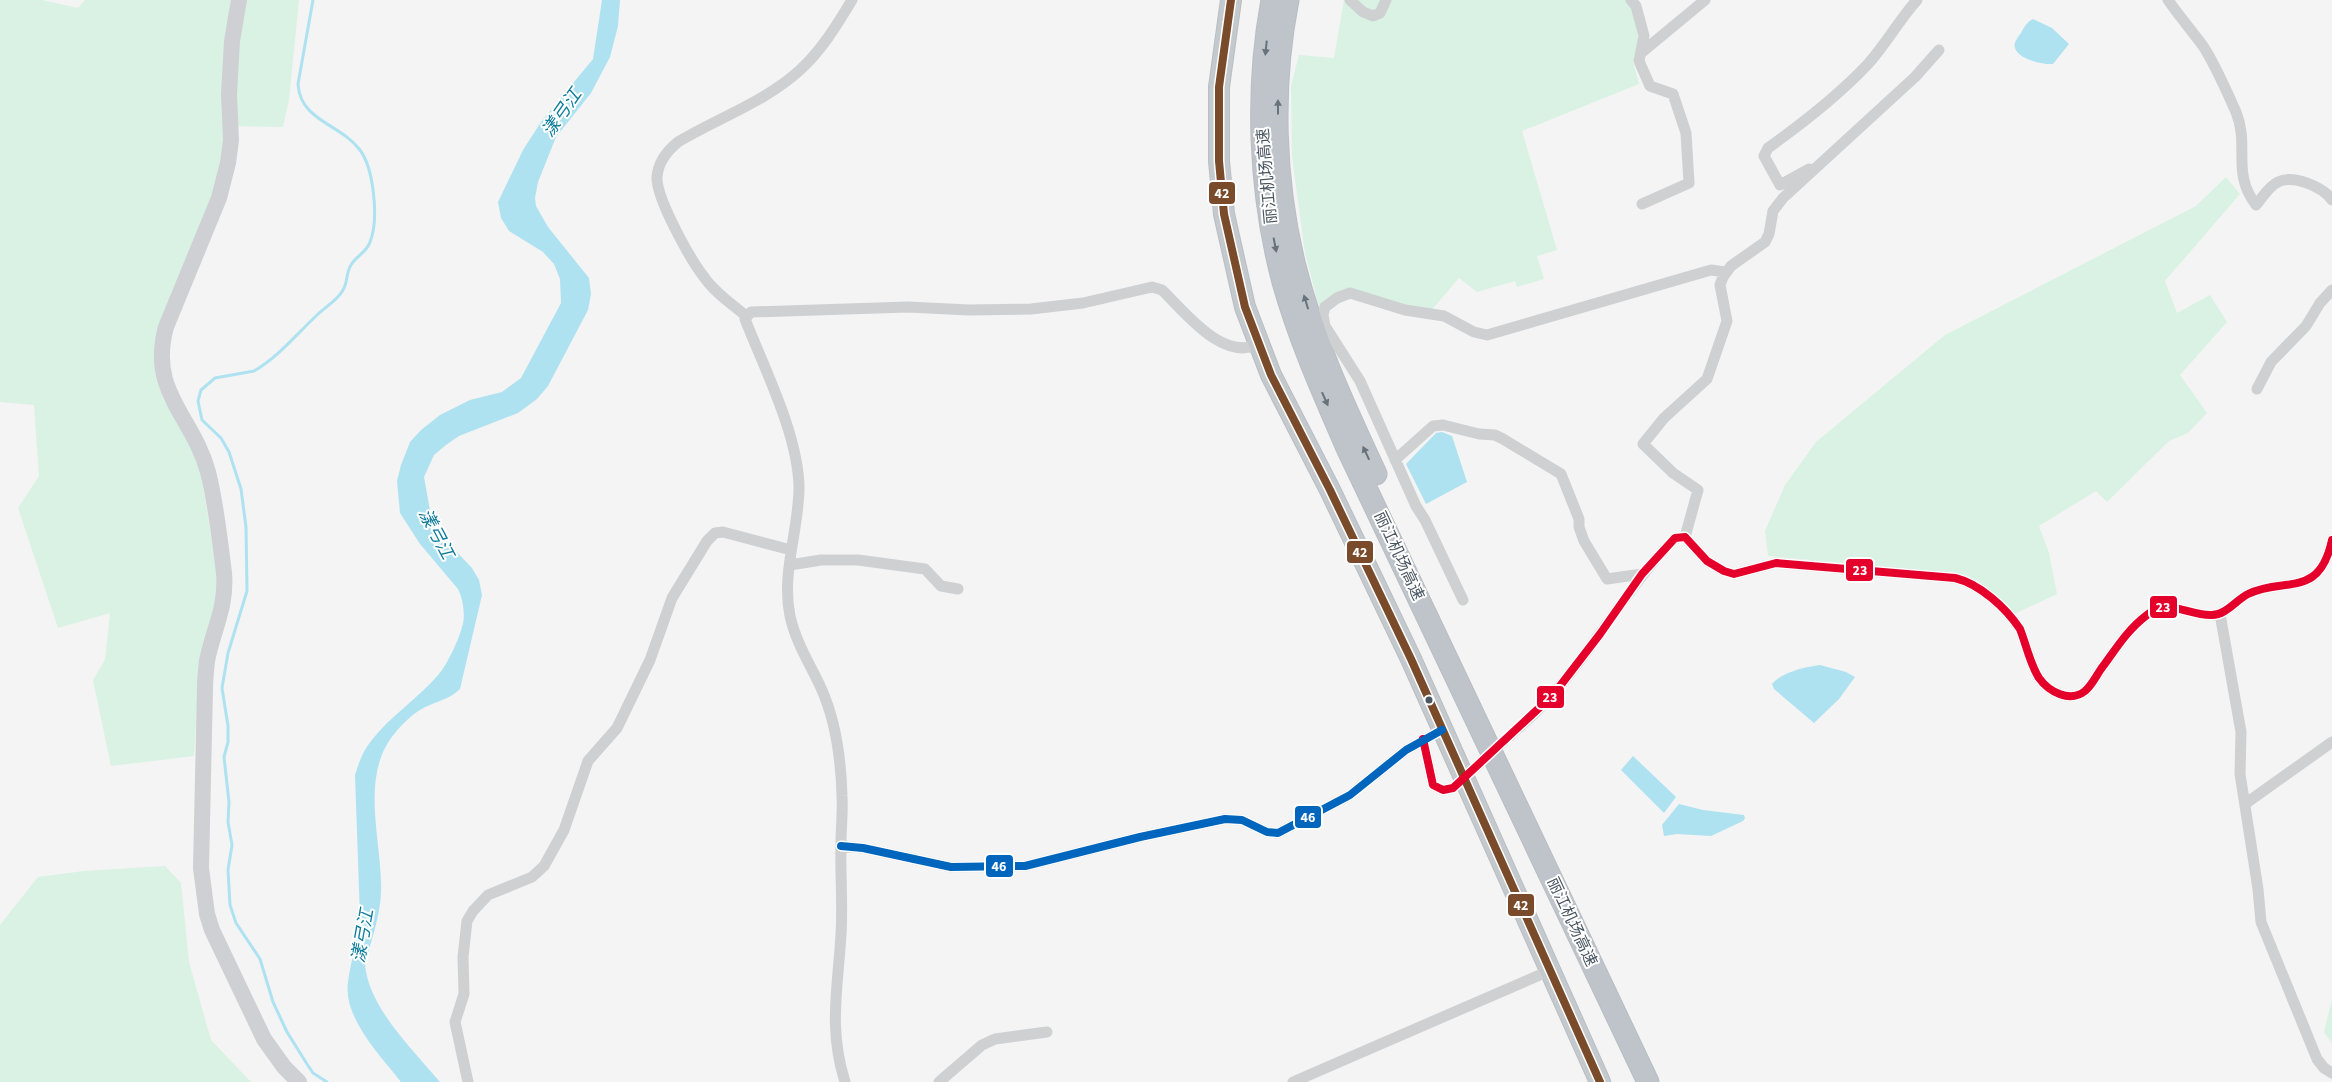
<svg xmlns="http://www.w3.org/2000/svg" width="2332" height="1082" font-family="'Source Sans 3','Noto Sans SC',sans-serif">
<rect width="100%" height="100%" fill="#f4f4f4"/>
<path fill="#d9f2e3" d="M0 0H42L78 8 85 0H232L224 41V140L221 162 212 196 156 336 154 357 156 377 163 398 191 447 201 473 217 574V593L200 659 194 756 111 766 93 680 105 660 110 613 58 628 18 508 39 476 34 405 0 402Z
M245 0H299L289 100 283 127 236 126 237 42Z
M1344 0H1626L1632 8 1640 46 1633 62 1639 84 1522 131 1557 250 1537 256 1544 279 1517 287 1515 281 1477 292 1459 278 1430 312 1354 290H1341L1319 307 1305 253 1292 157 1291 86 1299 55 1334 58Z
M2226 177 2240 194 2165 281 2177 313 2210 295 2227 322 2180 375 2207 413 2188 433 2169 441 2107 502 2096 491 2039 526 2049 553 2057 594 2012 615 1980 582 1964 574 1768 556 1765 531 1785 485 1816 442 1945 335 2196 206Z
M165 866 181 883 189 962 211 1040 251 1082H0V925L38 877 84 871Z
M2332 999V1044L2324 1032Z"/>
<path fill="#aee2f0" d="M602 0H620L618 26 610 57 591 93 556 137 538 182 535 198 536 206 548 227 589 278 591 294 588 310 548 386 537 399 518 413 459 436 446 445 434 455 424 477 433 527 472 568 479 580 482 595 460 689C451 698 441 700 430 705 416 710 404 722 395 733 358 777 383 842 381 893 380 917 371 941 365 964 368 1007 414 1051 440 1082H401C380 1055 343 1018 348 982 351 959 358 940 360 917L355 775C359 763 362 752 371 741 391 715 418 699 439 674 447 665 459 639 462 627 466 616 463 599 458 589L420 544 400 513 397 481 401 465 410 442 421 430 440 415 470 400 502 392 521 378 561 303 560 279 554 264 543 252 509 231 501 218 498 202 523 150 541 122 593 59Z
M2033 19 2052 28 2069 44 2053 64C2043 65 2018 59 2015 48 2013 43 2018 37 2021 33 2024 27 2027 22 2033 19Z
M1442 432 1452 436 1467 482 1426 504 1406 464 1436 433Z
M1820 665 1846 672 1855 677 1839 699 1814 723 1774 689 1772 684C1782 672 1805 667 1820 665Z
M1633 756 1676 797 1664 813 1621 770Z
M1679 804 1703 810 1744 815 1745 818 1743 821 1711 836 1677 834 1664 836 1662 825Z"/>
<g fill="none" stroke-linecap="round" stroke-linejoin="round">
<path stroke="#aee2f0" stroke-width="3" d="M313 0 298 84C300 121 341 124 360 150 374 169 379 220 370 242 367 252 356 256 351 265 346 272 348 282 343 290 337 301 325 307 316 316 296 335 278 357 254 371L215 378 201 390 198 401 202 420 221 438 229 452 241 489 246 527 247 591 228 653 222 688 228 726V742L224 757 229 802 228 822 232 845 228 870 230 905 236 923 260 959 273 1002 287 1032 307 1064 313 1073 327 1082"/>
<path stroke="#d2d4d7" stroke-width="11" stroke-dasharray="11 5.5" stroke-linecap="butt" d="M1460 782 1516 730"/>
<g stroke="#b9bec3" stroke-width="22">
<path id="trunk" d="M1231 0 1219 87V161L1224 214 1245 307 1271 375 1330 490 1411 659 1600 1082"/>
</g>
<g stroke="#b9bec3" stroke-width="23">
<path id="motorway" d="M1272 0C1255 91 1259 192 1283 282 1299 339 1323 393 1347 448L1648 1082
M1288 0C1271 86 1274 182 1295 266 1313 339 1345 407 1376 474"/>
</g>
<path stroke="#ced0d2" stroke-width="11" d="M1350 0 1363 12 1373 16 1380 13 1386 0
M1631 0 1636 6 1644 36 1639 61 1650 86 1673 94 1686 133 1689 183 1642 204
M2168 0C2179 16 2192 31 2203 46 2215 64 2227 92 2236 112 2250 147 2231 172 2256 205 2262 198 2269 186 2278 182 2293 174 2323 187 2332 200
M1641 53 1705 0
M1809 169 1780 185 1764 156 1768 148C1803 123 1838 96 1868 64 1886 44 1899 20 1917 0
M746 316C732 304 714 292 704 277 690 259 656 198 657 177 658 162 667 151 678 142 718 118 765 102 800 70 821 51 837 25 852 0
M2257 389 2271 362 2306 326 2320 303 2332 290
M1395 460 1433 426 1443 425 1479 434 1495 435 1503 439 1561 474 1579 519V527L1584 541 1607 579 1642 574
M1685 537 1698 490 1673 473 1643 444 1664 418 1707 379 1727 321 1720 285 1723 277 1731 266 1765 242 1769 234 1773 211 1783 198 1915 77 1939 50
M790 565 821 560H858L925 569 941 586 958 589
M1463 600 1425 520 1416 506 1360 381 1325 326 1323 315 1325 307 1337 298 1350 293 1405 310 1444 316 1474 332 1487 335 1711 270 1725 272
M2220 614 2241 732 2240 774 2258 889 2261 922 2317 1059 2324 1068 2332 1073
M1516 730C1581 676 1617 597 1675 538L1685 537 1707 561 1724 571 1734 574 1776 563 1955 578C1980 584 2006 608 2020 629 2026 644 2030 664 2039 678 2049 692 2070 703 2085 691 2092 685 2096 676 2101 669 2116 649 2127 630 2147 615 2151 612 2155 608 2160 607 2177 605 2195 616 2212 615 2226 615 2236 600 2248 594 2284 576 2319 600 2332 540
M1423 739 1433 785 1443 790 1453 788
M2245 804 2332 742
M841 846 863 848 951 867 1025 866 1140 837 1225 819 1242 820 1267 832 1278 833 1350 795 1406 750 1442 730
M468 1082 455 1022 464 994 463 957 467 921 473 911 488 895 532 877 544 866 564 830 588 761 617 728 650 660 672 598 707 541 715 533 723 532 791 550
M845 1082C828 1028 838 988 841 934 843 903 840 874 841 843 841 827 843 812 842 796 841 760 836 721 821 688 810 664 796 643 790 616 781 573 799 530 799 487 798 434 764 368 745 319L751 312 908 307 969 310 1031 309 1083 303 1152 287 1162 290C1186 313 1221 360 1258 345
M939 1082 982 1045 995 1039 1047 1032
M1293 1082 1549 971"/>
<path stroke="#ced0d4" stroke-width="16" d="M239 0 232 41 229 94 231 140 228 163 219 198 166 327C148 392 193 416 208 472 216 503 220 541 224 573 227 607 213 630 207 661 206 670 205 679 205 688L201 868 207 914 212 930 264 1039 284 1067 299 1082"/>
<use href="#trunk" stroke="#c4c9cd" stroke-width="20"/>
<use href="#motorway" stroke="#bec4c9" stroke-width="21"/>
<g stroke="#fff" stroke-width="11">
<path id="bus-1" d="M1231 0 1219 87V161L1224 214 1245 307 1271 375 1330 490 1411 659 1600 1082"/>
</g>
<g stroke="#fff" stroke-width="11">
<path id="bus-2" d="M1423 739 1433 785 1443 790 1453 788 1553 695 1600 634 1642 574 1675 538 1685 537 1707 561 1724 571 1734 574 1776 563 1955 578C1980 584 2006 608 2020 629 2026 644 2030 664 2039 678 2049 692 2070 703 2085 691 2092 685 2096 676 2101 669 2116 649 2127 630 2147 615 2151 612 2155 608 2160 607 2177 605 2195 616 2212 615 2226 615 2236 600 2248 594 2284 576 2319 600 2332 540"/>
</g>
<g stroke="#fff" stroke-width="11">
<path id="bus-3" d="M841 846 863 848 951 867 1025 866 1140 837 1225 819 1242 820 1267 832 1278 833 1350 795 1406 750 1442 730"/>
</g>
<use href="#bus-1" stroke="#7a4b2a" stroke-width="8"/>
<use href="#bus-2" stroke="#e4002b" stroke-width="8"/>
<use href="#bus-3" stroke="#0065bd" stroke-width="8"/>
</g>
<defs><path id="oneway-solid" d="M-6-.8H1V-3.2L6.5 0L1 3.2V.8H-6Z" transform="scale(1.25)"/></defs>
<g fill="#67727b">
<use href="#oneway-solid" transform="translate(1266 48) rotate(96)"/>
<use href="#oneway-solid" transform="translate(1278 107) rotate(-90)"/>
<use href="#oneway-solid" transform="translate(1275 245) rotate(79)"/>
<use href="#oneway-solid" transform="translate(1306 302) rotate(-107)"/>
<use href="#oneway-solid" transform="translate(1325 399) rotate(66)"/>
<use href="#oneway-solid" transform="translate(1366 453) rotate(-115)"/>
</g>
<circle fill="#4a5661" stroke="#fff" stroke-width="2" cx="1429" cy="700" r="4.5"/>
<g text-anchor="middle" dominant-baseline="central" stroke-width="4" stroke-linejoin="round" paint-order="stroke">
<g font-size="16" fill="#4a5661" stroke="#fff">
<text transform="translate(1267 176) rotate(-95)">丽江机场高速</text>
<text transform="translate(1399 556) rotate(65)">丽江机场高速</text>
<text transform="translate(1572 922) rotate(65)">丽江机场高速</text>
</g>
<g font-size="18" font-style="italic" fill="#0c7c9b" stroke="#fff">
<text transform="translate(562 113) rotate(-55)">漾弓江</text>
<text transform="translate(436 534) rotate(62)">漾弓江</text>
<text transform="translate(363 936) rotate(-80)">漾弓江</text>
</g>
</g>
<g stroke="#fff" stroke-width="2">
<rect x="1208" y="181" width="28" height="24" rx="5" fill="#7a4b2a"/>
<rect x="1346" y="540" width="28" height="24" rx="5" fill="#7a4b2a"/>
<rect x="1845" y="558" width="29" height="24" rx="5" fill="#e4002b"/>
<rect x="2149" y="595" width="29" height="24" rx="5" fill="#e4002b"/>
<rect x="1536" y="685" width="29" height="24" rx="5" fill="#e4002b"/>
<rect x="1294" y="805" width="28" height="24" rx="5" fill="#0065bd"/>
<rect x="985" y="854" width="29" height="24" rx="5" fill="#0065bd"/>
<rect x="1507" y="893" width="28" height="24" rx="5" fill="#7a4b2a"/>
</g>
<g font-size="14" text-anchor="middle" font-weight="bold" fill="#fff">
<text x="1222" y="198">42</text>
<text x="1360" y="557">42</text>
<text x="1860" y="575">23</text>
<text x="2163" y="612">23</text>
<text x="1550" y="702">23</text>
<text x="1308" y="822">46</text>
<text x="999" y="871">46</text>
<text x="1521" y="910">42</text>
</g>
</svg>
